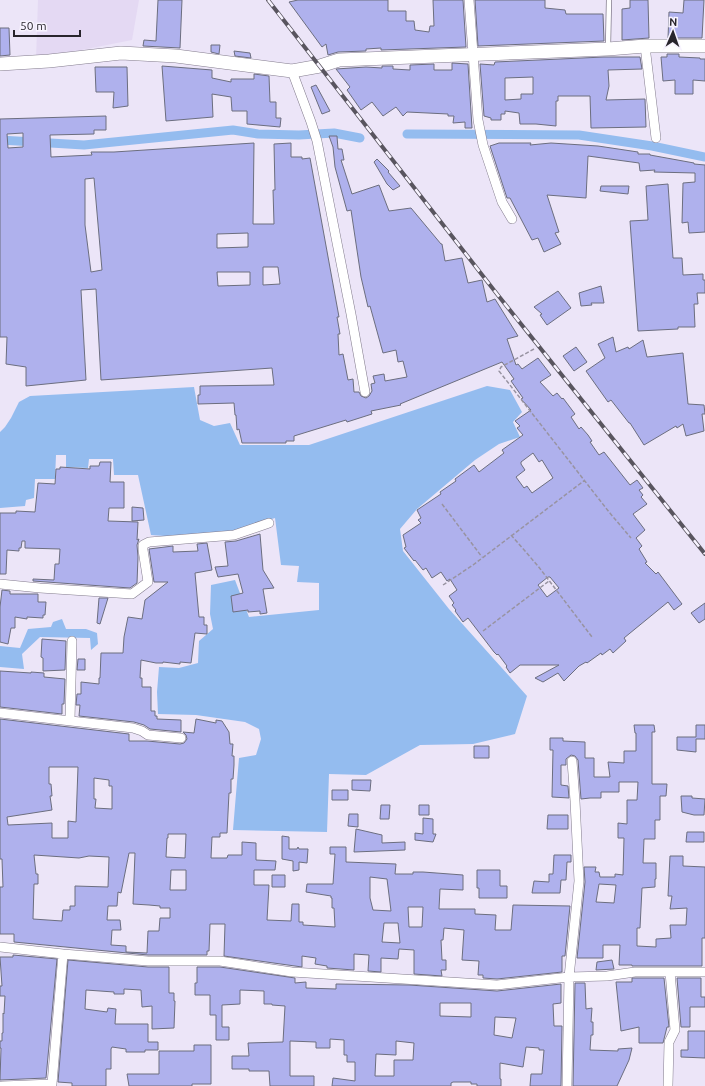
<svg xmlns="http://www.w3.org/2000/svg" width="705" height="1086" font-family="Ubuntu,sans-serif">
<rect width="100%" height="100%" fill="#ece5f8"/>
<path fill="#e4d9f3" d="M38 0H139L132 40 36 59Z"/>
<path fill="#94bcef" d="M487 386 510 390 522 412 513 422 520 437 499 444 475 460 417 509 400 529 403 551 449 609 527 696 515 734 473 744 420 745 366 775 329 774 327 832 233 830 239 758 256 755 261 739 259 729 245 722 196 715 158 714 157 692 159 667 179 668 198 663 199 641 213 629 210 614 211 585 235 580 249 617 319 610V583L297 582 299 566 281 565 275 518 222 534 178 537 151 535 138 475H114L113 459H89L88 468 66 467V455H56L55 479H35L34 498 26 500 25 506 0 508V432L5 427 11 418 19 402 30 396 194 387 200 420 214 426 230 423 240 445H309Z
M62 619 66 629H86L97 633 98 644 91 650 90 638 40 637 22 654 24 669 0 667V646L20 648 28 629 51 627 53 622Z"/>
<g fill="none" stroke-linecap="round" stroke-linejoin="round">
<path stroke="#94bcef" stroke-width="9" d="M407 134 579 135 652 146 705 157
M0 140 84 145 233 130 258 134 299 135 334 133 360 138"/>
</g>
<path fill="#afb1ed" stroke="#6c6e7f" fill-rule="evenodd" d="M158 0H182L180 48 143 46 144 40 156 41Z
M298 0H388V11H406V21H414L415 30 429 32 430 26H434L433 0H463L466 47 381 50V48L366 49V51L338 52 328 55 326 44 322 47 289 2Z
M475 0H545V8L565 10 566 14H603L604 41 478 46Z
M630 0H648L649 38 622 40V9L630 8Z
M684 0H704L702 38H668L669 12 683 13Z
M0 28H9L10 55 0 56Z
M211 45H220L219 54 211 52Z
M234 51 250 53 251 58 235 56Z
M667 54H679V57L700 58V59H705V81L693 80V94H675V80L663 81 661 57H667Z
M604 57H640L642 69 608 70 609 86 606 100 645 99 646 127 591 128 590 96H558V101H556V126L536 124H520L519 113 505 111V114H501V120H491V118L484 116 480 64 494 65 495 62ZM533 77V94H521V99L505 100V78Z
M452 63 468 64 472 128H465V122L453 123 454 116H448V114L407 112 403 116 396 107 383 116 372 102 361 110 347 90 350 87 336 69 366 67 382 68V66H393V69L410 70V65L434 64V70H452Z
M162 66 212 70V78L231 82V79H254V74L269 76 270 102H276V118H281L280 127 247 124V111H232L231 97 212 94 213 117 166 121Z
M95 67H127L128 106 113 108 114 92H96Z
M316 85 330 111 322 114 311 87Z
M106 116V130H94V134L50 135 51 157 92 155 91 152H114L254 143 253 224H274L273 190H275L274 144 291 143V157H302V159L310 158 339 317H337L340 334H338L339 355 343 354 348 380 353 379 354 392H359L361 396 366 398 369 396 372 391 371 384 375 383 373 376 384 374 385 381 407 377 403 361 398 362 396 350 383 353 370 306 368 307 361 277 351 210 347 211 335 167 333 147 329 136H337L338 149H342L344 160H341L352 194 379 185 389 211 411 208 441 244H442L445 261 462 258 468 283 482 280 487 302 495 299 518 336 507 339 516 365 518 364 522 369 538 358 551 375 540 382 553 396 557 393 562 399 563 398 575 414 571 417 579 429 581 427 588 435 592 441 590 442 599 455 604 452 630 485 637 480 643 488 639 490 643 495 641 497 647 504 633 514 645 530 636 538 642 546 639 549 647 562 645 563 656 574 658 572 682 604 674 610 668 602 624 638 626 641 613 653 610 649 602 655 601 653 587 663 586 662 579 666 564 681 558 673 543 682 535 678 559 665H520L510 673 506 667 507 666 498 654 497 655 494 652 468 618 463 622 455 611 456 610 452 605 454 603 449 596 457 590 450 579 447 581 441 572 432 578 426 568 423 570 415 560 414 561 404 548 406 547 403 535 421 523 418 520 421 518 417 510 441 494 440 492 456 481 455 479 474 465 479 472 504 453 502 450 523 435 517 428 520 426 515 421 531 410 521 399 523 398 511 381 514 379 502 362 400 404 401 405 371 411 372 414 347 422 346 420 294 436V441H286V443H242L239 429 237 430 236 415H235L234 403 198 404V395H200V386L274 385 272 368 101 380 96 289 81 290 86 380 26 386V367L6 364 7 337H0V119ZM23 133V147L8 148 7 134ZM94 178 102 270 91 272 85 225V179ZM248 233V247L217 248V234ZM263 267H278L280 284 263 285ZM217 272H250V285L218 286ZM533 453 539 462 542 460 553 478 532 493 527 486 524 488 516 477 525 470 521 464V462ZM548 577H550L559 588 547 597 538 585Z
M499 143H531L530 145 551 143 598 146 638 152V154H650V155L694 163V164L705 165V232L689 233 688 222 682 223 683 183 695 182V173L654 172 655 170 640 171 639 163 588 156 586 198 547 195 559 232 555 233 561 244 544 252 538 238 532 240 510 198H507L490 146Z
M377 159 389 171 388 172 400 186 393 190 387 184 374 162Z
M668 184 673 258H682L683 275 703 274V280H705V293H697L698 304H694L695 327H678V329L638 331 630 221 648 220 646 186Z
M601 186H629L628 194 600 191Z
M601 286 604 303H591L592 305 581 306 579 293Z
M558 291 571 308 547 325 540 315 542 314 534 307Z
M613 337 616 352 628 347 629 349 643 340 647 357 683 353 688 404 704 405 705 414H702L704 431 686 436 683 424 677 428 676 426 644 445 630 423H629L611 400 608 402 586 371 605 358 598 344Z
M576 347 587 362 574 371 563 356Z
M100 462H111L110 482H124V508H109L108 521 138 522 137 540 139 539 137 545 138 557 137 583 130 588 33 581V579L54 580 55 564H59L60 549 25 548V541H22L21 548H19V551L7 550 6 574H0V513H16V511L35 512 38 483 55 484 56 469H60V467L90 469V466H99Z
M132 507 143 508 144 520 132 521Z
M260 534 263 570 274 588 263 589 267 613 260 614V611L248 612V610L233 612 231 596 243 593 238 574 218 577 215 567 228 566 225 542 236 541Z
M207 543 212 570 195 573 199 617H204V625H207V634L195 633 191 663 180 662V664L163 662V663H156L141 660 140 678H142V687H151V711H155V716H157V719L181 720V732L150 729 144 725 134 722 79 716 80 705H76L77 694H81V682L99 684V678H100L101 653H123L124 637 128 617 142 619 145 600 168 582H154L149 549 173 546V552L198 551 197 544Z
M2 590 10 591V594H38V602H46L45 615H43V618L27 617V619L15 617V628H11L8 644 0 642V607Z
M99 598H108L100 624 97 623Z
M705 603V619L699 623 691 613Z
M42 639 66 641 65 670 43 671V658L41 657Z
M78 659H85V670H77Z
M0 671 31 673V672L44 673V677L65 679 64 704H62V714L0 707Z
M0 719 129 734V741H147L180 744 184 743 187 739 186 735 183 732 194 733 196 719 216 723V720L222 721 229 732 230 744H233L232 756H234V765L233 779H231V793H229L227 833H220V837H212L211 858H227L228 855H242V842L256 843V860L276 861 275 870H254V885H269L267 920 291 921 292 904H299V922H303V925L335 927 334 908H332V898H331V896L306 892 307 884H333L335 854H330V847H346V862L396 864 395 874H413V872H423L463 875V890L440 889 439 909H475V914L496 915 495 930H511L513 905 570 906 565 956H562V972L497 979 483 978V975H478L479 961 462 960 464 930 444 928 443 940H441L442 960H446V970H441L442 976 414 974V950L399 949 398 959 381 958V972L368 971 369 955 354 954V970L327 968V966L315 964 316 958 302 956V967L224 956 225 924H210L209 951H207V955H148L14 942V934H0V887H3L2 859H0ZM49 767H78L76 822 68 821V838H52V823L8 825 7 817 52 810 50 796H52L51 784H49ZM94 778 109 780V786H112V809L95 808 96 799H94ZM168 834H186L185 858 166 857 167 838H168ZM129 853H135L133 904 149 905 160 906V908H170V918H160L159 931H148L147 953 126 952V946L111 945 112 930H121L120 920H107L108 906H117L118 892 121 893ZM34 855 79 858 89 856 109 857 108 887 75 886V906H70V910H63L62 921 33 919 34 884H38V874H36ZM171 870H186V890H170ZM370 877 387 879 391 911 373 910 370 898ZM408 907H423L422 927H409ZM384 923H398L400 943 382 942Z
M634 725H654L655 732H652V784H667L666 796H660V820H655V839H644L643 863H656V879H655V887L642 888 640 928H637V946L656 947V939L671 938 670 925H686L687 908 670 909 672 896H668L670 856H683V866L705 867V938H702V966H632V965H619L620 945H603V958H577L585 882 584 867H596L595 872H599L600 877H615V874L623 875 624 838H618V823L627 824V800H637L638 782H619V792H601V798H590L581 799 578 760 575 756 571 755 566 759V765H561V785L568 786 569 798 552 797 553 750H550V738H563V741L585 742V758H594V777H610L608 762 624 763V751H636V733H635ZM599 884 616 885 614 903 596 902Z
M696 725H705V739H696V752L677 750V737H696Z
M474 746H489V758H474Z
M352 780H371L370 791 352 790Z
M332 790H348V800H332Z
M681 796H692V798L705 799 704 815H694L682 812Z
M381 805H390L389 819H380Z
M419 805H429V815H419Z
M349 814H358V827L348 826Z
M548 815H568V829H547Z
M423 818 433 819V834H436L433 842 415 840V833L423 834Z
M356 829 382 835V843L405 842V850L354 852Z
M687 832H704V842H686Z
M282 836 289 837V849H297L298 847 299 849H308L307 863 299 862V870L293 871V861L282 859Z
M554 855H571V862H567L566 880H561L560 893H532L534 881 549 882V874H553Z
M477 870H500V886H507V898H479V888H477Z
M272 875H285V887H272Z
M13 955 57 959 46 1078 0 1080 1 1048H0V1041H2V1033H3V1013L4 1014 5 996H0V986H2L0 957H13Z
M68 960 148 967H169V993H174V1001H175L174 1028 152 1029V1006L142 1007 141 990 124 989V994H114V992L86 990 85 1009 107 1012 108 1008 116 1009 115 1024H148V1042H158V1050H145V1052H126V1049L112 1047 111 1049V1069H106V1086H72V1083L58 1082Z
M612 960 614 969 596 970 597 962Z
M197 967H220L295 978V983L306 982V988L336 989V984L409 985 497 991 561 984V1003L553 1004 554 1026H562L561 1086H530L531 1074H542L544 1050H539V1048L526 1047 523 1067 500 1063V1079H501V1086H477V1084H471V1082H453L451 1083V1086H332L333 1078 355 1081V1062H347V1055H344V1040L330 1039V1048H316V1042L290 1041V1076H314V1086H270L269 1071H249V1069H232V1056H249L248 1043 283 1042 285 1006 272 1005V1004H264V991L240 990V1004L222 1005V1027H229V1040H216V1015H210V995H195V983H197ZM440 1003H471V1017L440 1016ZM495 1017 516 1018 512 1038 494 1035ZM396 1041 414 1043 413 1060H394V1076H375L376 1054 396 1055Z
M632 978H664L669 1027H667L663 1043H639V1027L621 1031 616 982H632Z
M677 978H701V997H705V1007H690V1027H681Z
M575 983H585L586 1009 592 1008 591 1022H593V1035H591L590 1050 618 1051V1049L632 1048 629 1060 617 1086H573Z
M688 1031H705V1058L681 1057V1050H688Z
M194 1045H211V1084H192V1086H129L127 1074H159V1051H194Z"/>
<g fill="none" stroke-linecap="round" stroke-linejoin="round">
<g stroke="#837c8d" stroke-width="6">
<path id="lane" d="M608 47 609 0"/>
</g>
<g stroke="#837c8d" stroke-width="10">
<path id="street" d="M469 0 478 120 483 145 502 202 512 219
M645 46 656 138
M292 71 311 122 317 141 351 314 365 392
M0 584 40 588 132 594 148 582 143 550V545L149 542 234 535 269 523
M0 713 133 728 142 731 148 735 181 738
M70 720 72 641
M0 947 63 954
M2 1086 52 1084 63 954 148 961H220L292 972 497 985 569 977 607 976 635 972H705
M567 1086 569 977 579 881 575 801 572 761
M668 1086 669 1042 675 1030 670 972"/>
</g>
<g stroke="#837c8d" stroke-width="14">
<path id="secondary" d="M0 64 49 61 121 53 176 56 292 71 320 66 339 60 608 49 645 46H705"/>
</g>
<path stroke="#9893a1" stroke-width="1.5" stroke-dasharray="4 2" stroke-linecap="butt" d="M534 349 501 367 499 371 609 512 631 538
M442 504 482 557
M511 535 538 566 592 637
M443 585 473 565 585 480
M483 631 549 581"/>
<use href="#lane" stroke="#fff" stroke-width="4.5"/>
<use href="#street" stroke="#fff" stroke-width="9"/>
<use href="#secondary" stroke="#fff" stroke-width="13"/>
<g stroke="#59555f" stroke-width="4">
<path id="rail" d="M268 0 497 294 705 554"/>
</g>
<use href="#rail" stroke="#f8f4ff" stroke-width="2.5" stroke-dasharray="8" stroke-linecap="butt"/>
</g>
<g transform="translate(673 32) rotate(2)" stroke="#f8f4ff" stroke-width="3" paint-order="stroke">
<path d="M0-3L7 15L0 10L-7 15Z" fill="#28252c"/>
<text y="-6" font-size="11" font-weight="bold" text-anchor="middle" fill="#28252c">N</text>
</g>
<path d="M14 30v6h66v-6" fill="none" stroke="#28252c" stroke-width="2"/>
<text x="20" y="30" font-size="12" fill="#28252c" stroke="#f8f4ff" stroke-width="3" paint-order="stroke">50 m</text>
</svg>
